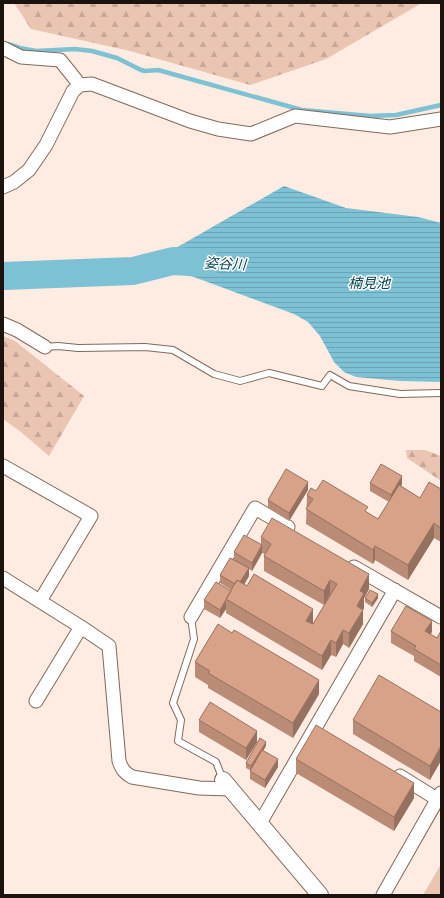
<svg xmlns="http://www.w3.org/2000/svg" width="444" height="898" font-family="Spectral,'Noto Sans JP',serif">
<defs>
<pattern id="forest-firs" width="22" height="20" patternUnits="userSpaceOnUse"><rect width="22" height="20" fill="#e9c5b2"/><path d="M5 1l3.5 6h-7zM16 11l3.5 6h-7z" fill="#c7a898"/></pattern>
<pattern id="water-rules" width="6" height="5" patternUnits="userSpaceOnUse"><rect width="6" height="5" fill="#7cc1d4"/><path d="M0 2.5h6" fill="none" stroke="#6ba5b5"/></pattern>
</defs>
<rect width="100%" height="100%" fill="#feece2"/>
<path fill="url(#forest-firs)" d="M14 3H422L326 59 250 85 130 51 31 29Z
M3 336 15 341 84 396 49 456 21 432 3 419Z
M406 450H425L441 456V481L407 458Z"/>
<path fill="#e9c5b2" d="M441 864V895H423Z"/>
<path fill="url(#water-rules)" d="M284 186 346 208 418 217 441 223V382L400 381 356 377 344 372 334 362 320 336 308 322 294 314 194 277 170 272 167 253Z"/>
<g fill="none" stroke-linecap="round" stroke-linejoin="round">
<path stroke="#7cc1d4" stroke-width="4.5" d="M8 44 20 48 36 51 75 49 92 51 117 58 141 70 145 71 158 70 302 110 370 116 396 115 441 105"/>
<path stroke="#7cc1d4" stroke-width="28" d="M3 276 133 271 173 261 207 263"/>
<g stroke="#82685b" stroke-width="8">
<path id="service" d="M45 347 58 346 78 348 145 347 173 350 214 374 240 381 269 373 322 386 330 375 349 386 400 394 441 393
M191 617 194 639 173 703 181 720 178 741 216 762 223 780"/>
</g>
<g stroke="#82685b" stroke-width="15">
<path id="minor" d="M3 48 21 57 60 60 80 85
M3 187 14 182 29 170 46 145 73 91 80 85 92 84 190 121 218 129 251 134 295 116 390 127 441 119
M3 324 17 330 45 347
M3 466 91 516 40 601
M354 567 441 617
M3 578 81 627
M191 617 255 508 288 527
M36 701 81 627 109 646 119 761C122 770 125 773 132 777L199 788 230 789
M400 776 437 799
M260 823 395 590
M383 895 441 793"/>
</g>
<g stroke="#82685b" stroke-width="18">
<path id="tertiary" d="M223 780 320 895"/>
</g>
<use href="#service" stroke="#fff" stroke-width="6"/>
<use href="#minor" stroke="#fff" stroke-width="13"/>
<use href="#tertiary" stroke="#fff" stroke-width="16"/>
</g>
<path fill="#ba8b75" fill-rule="evenodd" d="M370 483 402 484 401 486 420 498 441 489V542L434 538 408 580 375 560 373 564 306 524 307 495 316 491 368 513 378 519 389 502 370 491Z
M308 490 289 521 268 508V500Z
M261 537 369 589 364 598V608L363 610V624L349 648 343 644 336 657 331 655 322 670 226 613V609L220 618 204 609V600L231 591V590L220 583V575L234 560V552L261 545ZM262 553 265 554 264 556V571L324 605 330 594 313 624 244 585 249 576V569L252 571Z
M365 598H378L372 607 365 602Z
M391 631 432 632 430 634 437 638 441 631V677L414 661V656L391 643Z
M195 662 319 694 293 738 208 688V685L195 677Z
M441 712 430 780 353 734V720Z
M199 720 257 742 246 760 199 732Z
M266 746 263 750 278 767 265 788 250 779V770L246 768V763Z
M296 759 414 798 394 831 296 773Z"/>
<path fill="#97715f" d="M402 476V484L391 503V495Z
M308 482V490L289 521V513Z
M434 523V538L408 580V565Z
M262 545V553L252 571V563Z
M375 546V560L373 564V550Z
M249 568V576L238 594V586Z
M369 574V589L364 598V608L363 610V624L349 648V633L357 606 360 591Z
M330 580V594L324 605V591Z
M378 594V598L372 607V603Z
M226 601V609L220 618V610Z
M313 609V624L306 635V621Z
M432 621V632L425 643V631Z
M343 630V644L336 657V643Z
M331 640V655L322 670V656Z
M319 680V694L293 738V723Z
M257 731V742L246 760V748Z
M266 742V746L251 771V766Z
M441 746V761L430 780V766Z
M278 759V767L265 788V780Z
M414 783V798L394 831V817Z"/>
<path fill="#d8a288" stroke="#97715f" d="M381 464 402 476 391 495 370 483Z
M286 469 308 482 289 513 268 500Z
M323 480 368 507 365 511 378 519 399 485 420 498 429 482 441 489V528L434 523 408 565 375 546 373 550 306 509 313 499 307 495 311 488 316 491Z
M272 518 369 574 360 591 364 593 357 606 363 610 349 633 343 630 336 643 331 640 322 656 226 599 237 580 247 586 254 574 313 609 306 621 313 624 337 584 330 580 324 591 264 556 271 544 261 537Z
M244 535 262 545 252 563 234 552Z
M230 558 249 568 240 582 237 580 235 584 220 575Z
M216 582 231 591 220 610 204 600Z
M370 590 378 594 372 603 365 598Z
M406 606 432 621 425 631 437 638 441 631V665L414 649 416 646 391 631Z
M218 624 232 633 234 630 319 680 293 723 208 673 210 671 195 662Z
M379 675 441 712V746L430 766 353 720Z
M210 702 257 731 246 748 199 720Z
M316 725 414 783 394 817 296 759Z
M260 738 266 742 251 766 246 763Z
M262 750 278 759 265 780 250 771Z"/>
<g text-anchor="middle" dominant-baseline="central" stroke-width="3" stroke-linejoin="round" paint-order="stroke">
<g font-size="14" font-style="italic" fill="#054653" stroke="#fff">
<text transform="translate(225 264) rotate(3)">姿谷川</text>
<text x="369" y="283">楠見池</text>
</g>
</g>
<rect width="444" height="898" fill="none" stroke="#1d130e" stroke-width="8"/>
</svg>
